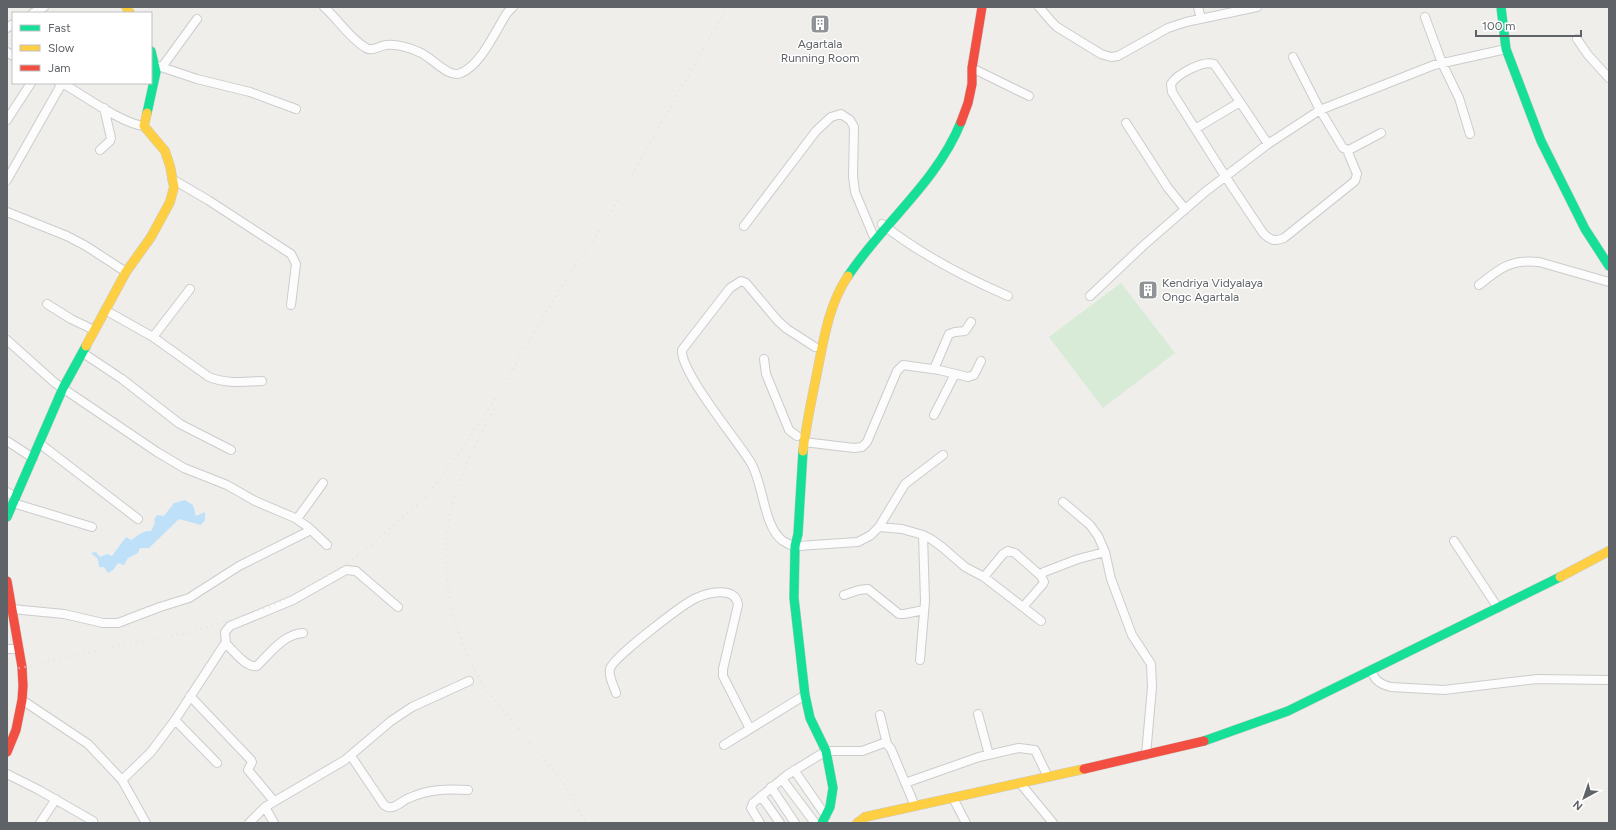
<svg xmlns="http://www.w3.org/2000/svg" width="1616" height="830" font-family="Figtree,sans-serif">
<rect width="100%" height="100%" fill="#efeeea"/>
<path fill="#d8ebd6" d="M1121 283 1175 353 1103 408 1049 337Z"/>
<path fill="#bfe0f9" d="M185 500 193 505 196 516 205 512V520L201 525 179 519 149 548H140L138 553 128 558 124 565 118 563 113 570 108 573 104 567H99L98 559 91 553 96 552 100 557 107 554 112 556 126 537 131 540C138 536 142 530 151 531L155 523 154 520 157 515 164 516 174 503Z"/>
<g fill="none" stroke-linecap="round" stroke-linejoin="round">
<g stroke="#cbcccc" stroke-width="10">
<path id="street" d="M324 7C338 19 349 38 366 48 372 52 379 46 386 45 396 44 410 48 419 52 431 56 448 79 461 73 481 65 496 30 507 13L513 7
M1039 7 1051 21 1057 27 1101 54 1111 57 1118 56 1168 28 1186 22 1257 7
M1198 7 1201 19
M33 13 44 7
M1425 17 1442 63 1459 98 1470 134
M7 28 13 24
M1577 39 1588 55 1609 78
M7 52 13 56
M1293 57 1320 110 1343 148 1349 150 1381 133
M155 65 197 79 250 92 296 109
M162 67 197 19
M972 68 1029 96
M59 83 67 86C86 97 123 124 144 126
M1240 102 1214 64C1203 60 1177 74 1171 84L1172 92 1225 176 1263 233C1270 240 1275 242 1284 238L1355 181 1357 174 1347 150
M7 120 31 83
M1126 123 1168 188 1185 209
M1195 129 1240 102 1268 144
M100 150 110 141 111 138 104 108
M172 179 208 200 291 254 296 264 291 305
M7 180 61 85
M7 212 67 236 86 246 126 272
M882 224C920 254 964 277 1008 296
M744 226 816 131 831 117 841 114 850 120 854 127 853 176 855 192 873 235
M1479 285C1500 268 1511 259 1539 262L1609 282
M1090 296 1144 245 1205 192 1268 144 1320 110 1434 65 1506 49
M47 304 71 319 94 330
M105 310 153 337 209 377C226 384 244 382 262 381
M153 337 190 289
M7 340 55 383 157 452 184 468 227 485 255 501 295 518 308 527 307 532 239 566 189 598 160 607 118 623H103L64 614 12 609
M815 347 787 329 778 321 746 283 741 281 730 288 682 350C680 372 738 441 751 463 764 485 763 526 783 541 786 543 790 545 794 546 800 547 807 545 812 545 827 544 843 543 858 542L871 535 879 527 905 484 943 455
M83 353 122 379 180 424 231 450
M764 359 766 374 789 430 797 436
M934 369 949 334 955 332 965 331 971 322
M934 415 955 374
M7 441 33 458
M804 442 854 448 862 447 867 442 897 371 903 365 939 370 968 377 974 375 981 361
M39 443 138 519
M7 492 15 497
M1063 502 1090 525 1098 536 1105 552 1111 579 1132 635 1151 664 1152 687 1146 755
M13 503 92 527
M297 519 323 483
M308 527 327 545
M879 527 902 529 923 535 931 539 942 547 965 567 984 577 1041 621
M1454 541 1498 608
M984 577 1003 554 1008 551 1015 553 1041 576
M844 595 859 590 868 589 899 614H904L924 610
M1023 607 1043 584 1044 582 1041 576 1044 572 1078 559 1105 552
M226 644 225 632 230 626 293 600 346 570 356 571 398 607
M7 649H18
M920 660 925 601 923 535
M1371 670C1375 681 1380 684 1391 687L1444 690 1537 679 1609 680
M616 693C614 686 608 676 610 669 612 658 681 606 694 599 706 593 736 585 738 605L723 669V676L750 729
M190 696 251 760 252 762 248 770 274 801
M22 700 88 744 122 780 146 823
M978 714 989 755
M880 715 887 744
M175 720 217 763
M724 745 805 695
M351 756 384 805C393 812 401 801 409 798 430 789 445 789 468 790
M794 770 826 816
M7 774 39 790 93 821
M782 779 815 823
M122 780 151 752 175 720 224 645H227C235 652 246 668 257 666 270 653 284 634 303 633
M905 783 979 757 1019 748 1035 750 1048 777
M1020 783 1053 823
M771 787 795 823
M761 796 780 823
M953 798 966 823
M265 807 274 823
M40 823 56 799
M249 823 265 807 345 760 391 721 412 707 469 681
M760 823 751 808 753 803 787 775 826 751H862L884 743 887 744 891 749 915 806"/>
</g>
<g stroke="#cacacb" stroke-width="10">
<path id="fast" d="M1501 7 1506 49 1541 141 1585 229 1609 266
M147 113 156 72 151 51
M848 276C883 223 937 182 961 122
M803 451 798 534 795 546 794 598 805 695 810 718 826 751 833 788 830 807 822 823
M7 517 63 388 86 346
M1204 741 1288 711 1560 577"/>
</g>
<g stroke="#cacacb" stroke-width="10">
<path id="slow" d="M126 7 130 13
M86 346 126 272 151 237 170 202 174 187 170 166 165 151 144 126 147 113
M803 451C806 426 811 402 816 378 823 344 828 305 848 276
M1560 577 1609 551
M857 823 865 817 1084 769"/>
</g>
<g stroke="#cacacb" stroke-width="10">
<path id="jam" d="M961 122 968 103 972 84V68L982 7
M7 581 22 667 23 686 22 700 16 730 7 752
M1084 769 1204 741"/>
</g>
<use href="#street" stroke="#fdfcfc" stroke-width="8"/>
<use href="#fast" stroke="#16e098" stroke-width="9"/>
<use href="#slow" stroke="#ffcf43" stroke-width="9"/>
<use href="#jam" stroke="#f24e42" stroke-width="9"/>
<path stroke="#e4e4e4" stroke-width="2" stroke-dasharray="1 5" stroke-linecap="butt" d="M494 409C479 436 465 465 455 494 435 559 449 630 484 687L564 784 586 823
M7 671 130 643 189 633 270 607 340 569 363 552 426 497 458 455 499 393 567 277 603 226 727 7"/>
</g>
<defs>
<g id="building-square" transform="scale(1)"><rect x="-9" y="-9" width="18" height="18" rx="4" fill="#919496" stroke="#fff"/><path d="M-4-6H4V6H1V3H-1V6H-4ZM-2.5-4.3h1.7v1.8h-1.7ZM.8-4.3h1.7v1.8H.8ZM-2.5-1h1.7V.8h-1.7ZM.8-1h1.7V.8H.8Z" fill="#fff"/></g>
</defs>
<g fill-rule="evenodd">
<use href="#building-square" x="820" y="24"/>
<use href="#building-square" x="1148" y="290"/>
</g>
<g text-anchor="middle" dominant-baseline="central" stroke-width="3" stroke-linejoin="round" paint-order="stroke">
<g font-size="12" fill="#5f6368" stroke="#fff">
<text x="820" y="44">Agartala<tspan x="820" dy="14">Running Room</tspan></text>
<text x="1162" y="283" text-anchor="start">Kendriya Vidyalaya<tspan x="1162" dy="14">Ongc Agartala</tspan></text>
</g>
</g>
<rect width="1616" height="830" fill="none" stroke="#5f6368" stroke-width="16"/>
<rect x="12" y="12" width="140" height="72" fill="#ffffff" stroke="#bfc1c3"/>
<rect x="20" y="25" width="20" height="6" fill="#16e098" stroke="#bfc1c3"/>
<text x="48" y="32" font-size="12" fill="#5f6368">Fast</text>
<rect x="20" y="45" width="20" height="6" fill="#ffcf43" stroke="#bfc1c3"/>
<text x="48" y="52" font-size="12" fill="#5f6368">Slow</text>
<rect x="20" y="65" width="20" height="6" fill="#f24e42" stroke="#bfc1c3"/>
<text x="48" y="72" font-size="12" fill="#5f6368">Jam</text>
<g transform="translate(1584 798) rotate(220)" stroke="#ffffff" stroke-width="3" paint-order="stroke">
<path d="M0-3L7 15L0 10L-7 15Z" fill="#5f6368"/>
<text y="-6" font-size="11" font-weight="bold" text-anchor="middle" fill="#5f6368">N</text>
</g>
<path d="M1476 30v6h105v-6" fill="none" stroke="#5f6368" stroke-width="2"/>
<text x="1482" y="30" font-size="12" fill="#5f6368" stroke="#ffffff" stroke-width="3" paint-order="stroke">100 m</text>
</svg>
